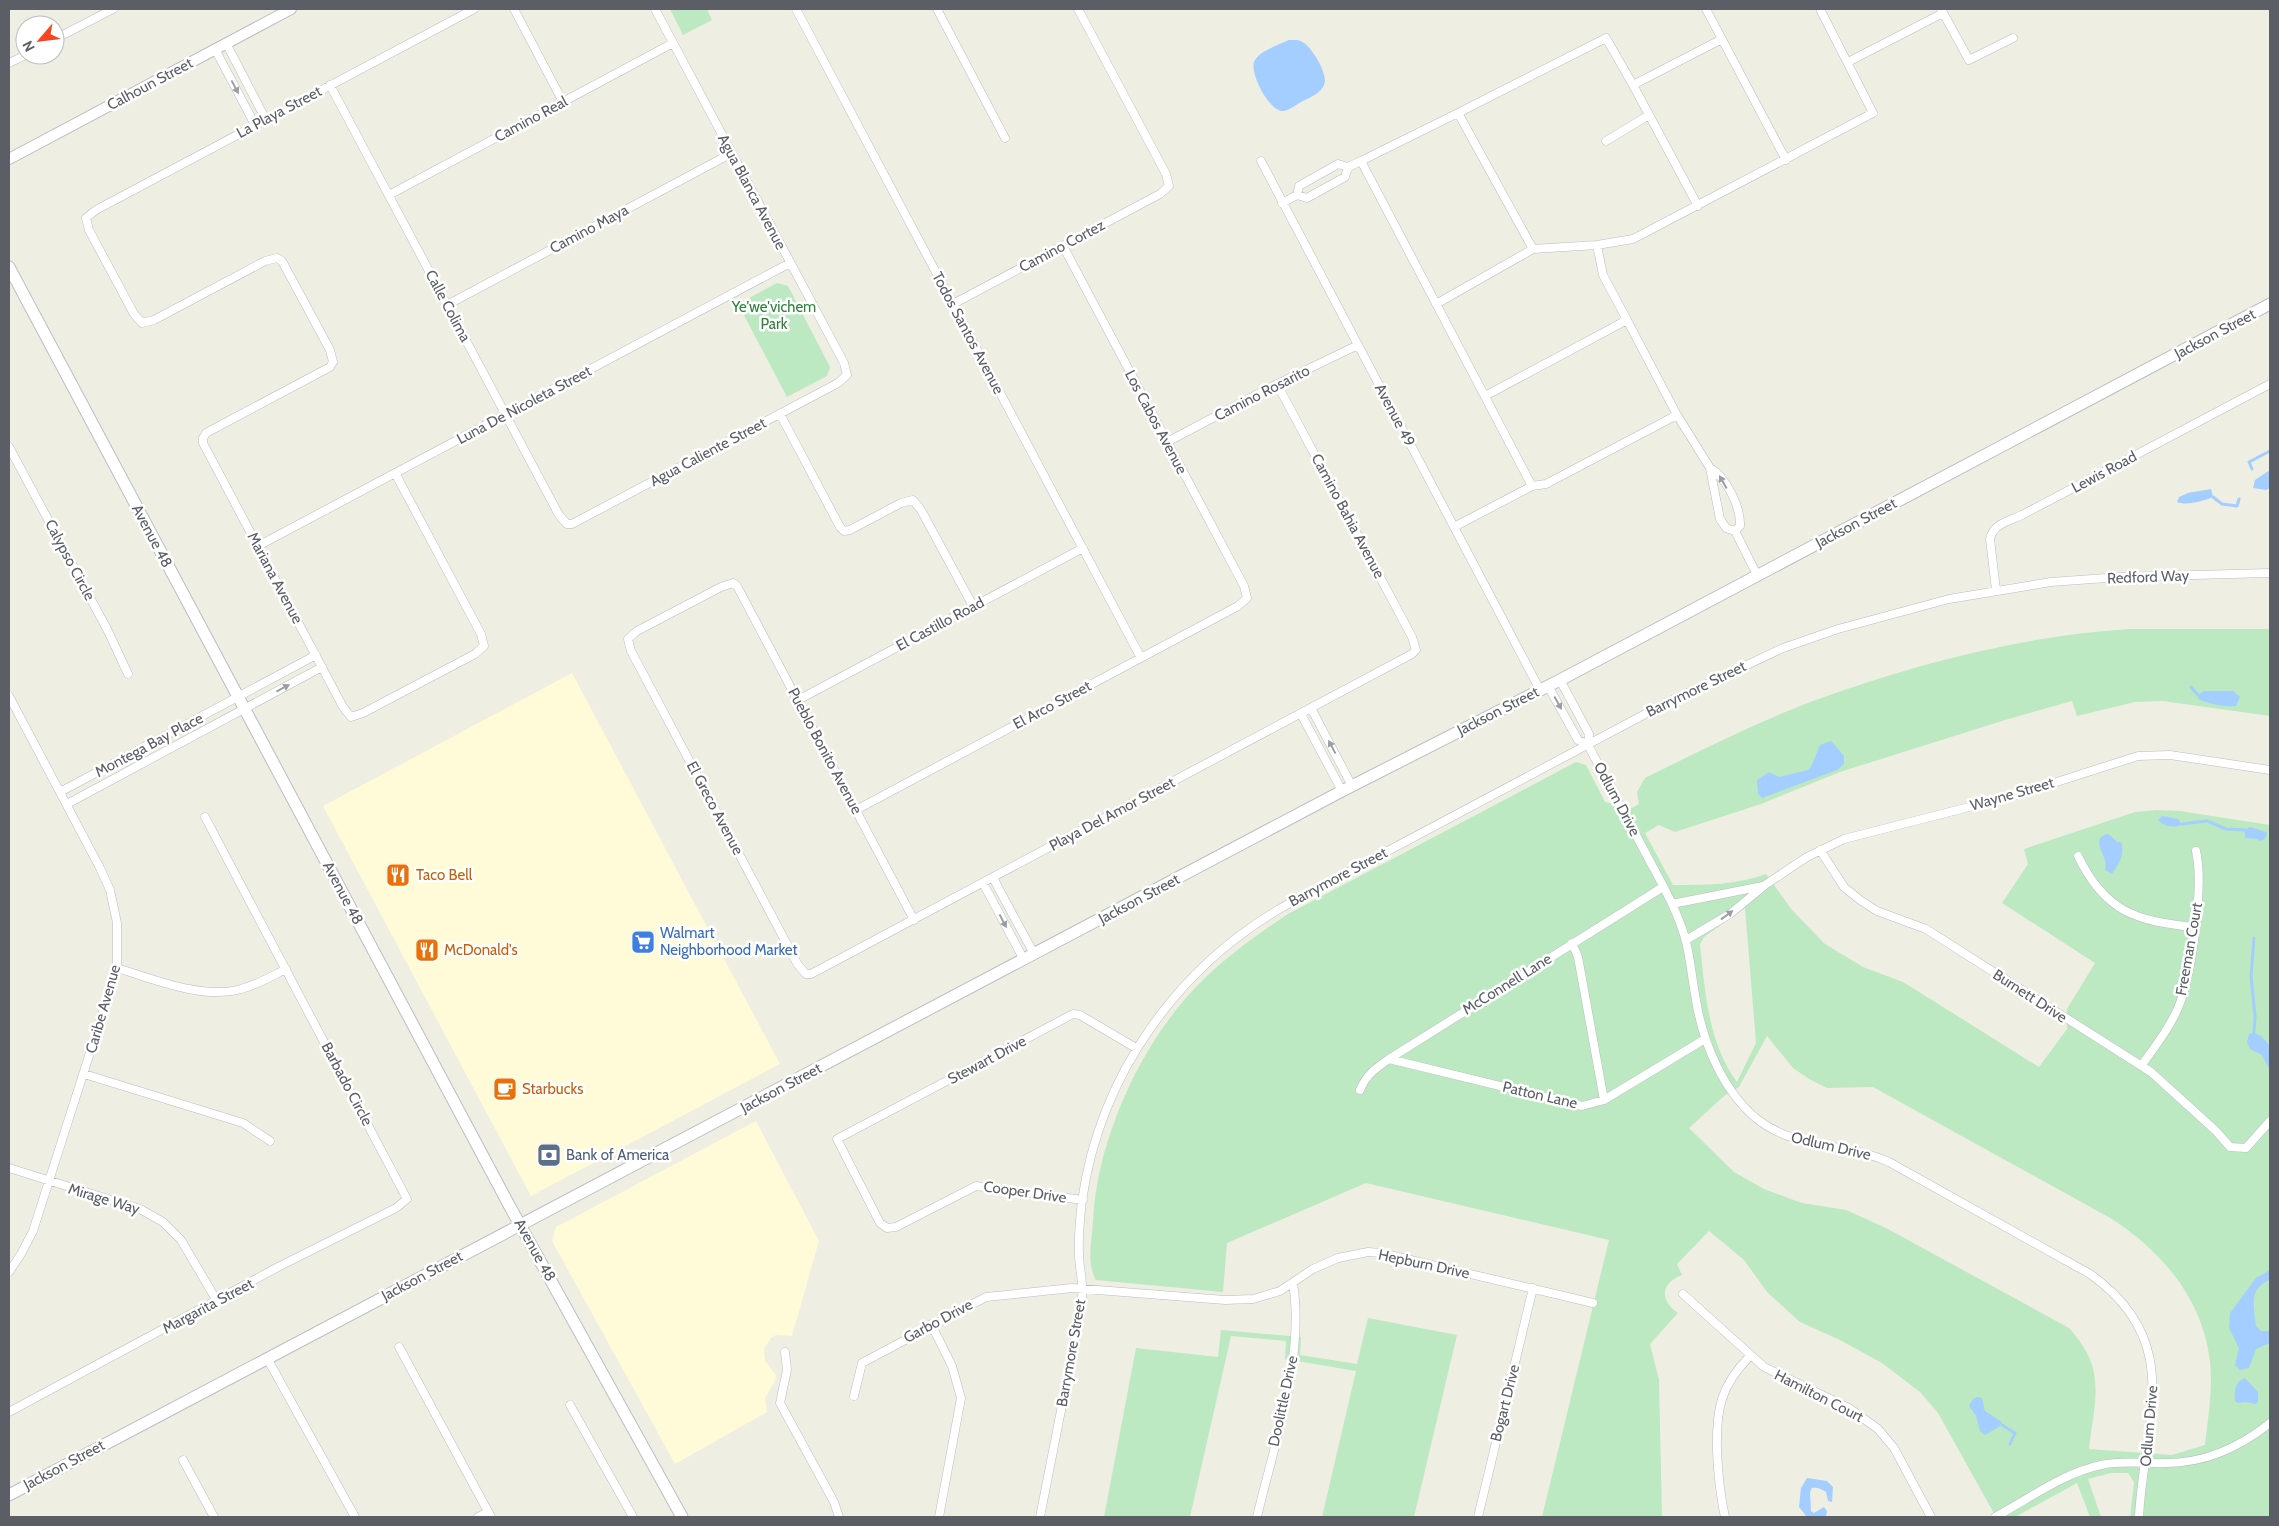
<svg xmlns="http://www.w3.org/2000/svg" width="2279" height="1526" font-family="Cabin,sans-serif">
<rect width="100%" height="100%" fill="#efeee2"/>
<path fill="#fffad8" d="M572 673 780 1064 531 1196 323 806Z
M756 1121 819 1241 792 1336 776 1335 771 1338 764 1349 765 1361 776 1375 775 1381 765 1398 767 1412 675 1464 552 1241 556 1227Z"/>
<path fill="#bce9c1" fill-rule="evenodd" d="M670 9H707L712 20 683 35Z
M777 283 788 286 830 367 827 376 787 397 738 304Z
M2129 629H2270V716L2163 701 2135 702 2077 716 2072 701 2005 720 1840 772 1761 804 1675 832 1659 825 1645 833 1673 885C1706 885 1736 885 1766 874L1792 910 1825 944 1863 967 1903 982 2039 1067 2067 1029V1009L2095 963 2002 903 2028 864 2024 849 2135 812 2157 810 2180 811 2270 825V1517H2130L2134 1482 2128 1473H2111L2088 1479 2101 1517H2090L2077 1483 2015 1517H1996L1938 1413 1920 1392 1882 1363 1840 1340 1800 1322 1767 1292 1744 1260 1709 1231 1677 1264 1682 1275C1660 1283 1660 1301 1678 1313L1650 1344 1659 1380 1662 1517H1542L1609 1240 1366 1183 1227 1243 1223 1292 1096 1280C1086 1263 1092 1241 1093 1221 1097 1140 1140 1045 1196 987 1224 958 1255 936 1288 914L1576 762 1586 765 1605 802 1632 808 1639 804 1637 792 1645 778C1700 751 1755 723 1813 701 1914 664 2022 636 2129 629ZM1745 908 1756 1043 1737 1082C1708 1043 1705 991 1700 944L1704 937ZM1767 1036 1793 1068 1809 1079 1827 1088 1873 1087 2112 1219C2163 1253 2202 1298 2210 1361 2213 1389 2208 1418 2205 1445L2172 1455 2089 1449C2095 1396 2107 1370 2069 1328L1886 1228 1846 1210 1802 1203 1764 1189 1734 1172 1689 1128 1724 1096 1739 1087Z
M1368 1318 1457 1335 1414 1517H1322L1356 1371 1285 1359 1286 1341 1231 1336 1190 1517H1104L1136 1348 1218 1357 1221 1330 1301 1337 1300 1355 1357 1364Z"/>
<path fill="#a3ceff" d="M1289 40C1295 40 1299 39 1304 43 1312 48 1329 75 1324 85 1321 93 1311 97 1303 101 1297 104 1290 110 1283 111 1269 111 1250 74 1254 62 1258 51 1279 45 1289 40Z
M2270 470V488L2266 490 2253 488 2255 480Z
M2211 489 2213 497C2204 501 2186 506 2177 502L2179 497 2188 493Z
M2204 691H2233L2240 697 2236 706C2223 707 2210 704 2198 699V695Z
M1831 741 1844 756V764L1837 770 1762 798 1758 794 1757 780 1769 772 1779 777 1808 770 1811 767 1820 745Z
M2162 816 2178 819 2182 824C2175 829 2163 826 2158 820Z
M2250 827 2266 832 2267 833 2265 839 2260 841 2257 839 2245 838V830Z
M2106 834 2110 835 2117 842H2121C2125 856 2119 863 2112 874L2105 870C2109 858 2096 850 2100 838Z
M2254 1033 2261 1036 2270 1046V1071L2262 1055 2250 1049 2247 1042 2249 1034Z
M2270 1270V1280C2248 1288 2254 1307 2256 1326L2261 1331H2270V1343L2256 1349 2249 1368 2240 1370 2235 1365 2239 1348 2229 1328 2230 1313 2256 1278Z
M2245 1378 2258 1392V1402L2256 1404 2245 1402 2238 1403 2235 1401C2234 1391 2235 1381 2245 1378Z
M1977 1397 1982 1398 1985 1411 2002 1422 1999 1427 1985 1435 1980 1431 1976 1416 1969 1406 1973 1399Z
M1807 1478 1827 1481 1833 1487 1832 1502 1828 1501 1826 1492C1821 1489 1818 1487 1812 1488L1810 1492 1811 1511 1814 1513 1824 1507 1827 1511 1826 1517H1807L1799 1507 1801 1488Z"/>
<g fill="none" stroke-linecap="round" stroke-linejoin="round">
<path stroke="#a3ceff" stroke-width="3" d="M2252 469 2249 462 2270 451
M2213 497 2222 504 2237 506 2239 499
M2191 687 2198 695
M2182 824 2207 821 2226 829 2245 830
M2254 1033 2255 1016 2251 976 2254 938
M2002 1425 2015 1433 2010 1444"/>
<g stroke="#babcc3" stroke-width="9">
<path id="minor" d="M514 9 563 102
M796 9 1141 658
M937 9 1005 138
M1706 9 1786 160
M1941 9 1969 60 2013 38
M55 39 113 9
M226 43 266 120
M215 49 255 125
M1848 62 1943 13
M9 63 26 55
M330 85 559 515 567 524H572L838 383 847 375 844 363 655 9
M1458 113 1606 38 1633 85
M1606 141 1649 115
M1261 161 1540 690
M1361 161 1458 113 1533 249 1436 304
M389 195 673 43
M1297 195 1299 186 1338 164 1348 167
M1282 203 1297 195 1307 198 1345 177 1348 167 1361 161 1532 486 1454 527
M1698 206 1633 85 1722 39
M1597 245 1603 275 1627 320
M1533 249 1597 245 1633 239 1873 113 1820 9
M953 304 1160 194 1169 186 1166 174 1078 9
M447 305 732 153
M1485 396 1627 320 1677 415 1546 484 1532 486
M780 414 840 527 844 531 850 530 901 503 913 500 921 510 973 606
M1677 415 1710 468 1720 519 1726 528 1735 531 1757 575
M1167 442 1277 384 1358 345
M9 447 108 631 128 674
M1710 468C1726 477 1741 507 1740 526L1735 531
M395 473 481 634 484 646 475 654 363 713 351 717 343 707 203 443V438L206 433 330 367 333 362 330 350 282 261 277 258 265 261 154 320 142 323 134 314 89 230 86 218 96 210 474 9
M258 546 790 263
M1996 590 1990 539C1993 524 2009 521 2022 515L2270 384
M1560 680 1589 734 1588 745
M1548 686 1578 740 1588 745C1607 781 1626 816 1645 852 1657 875 1671 898 1680 923 1690 948 1691 974 1696 1000 1703 1043 1723 1091 1757 1119 1796 1150 1845 1142 1889 1162L2090 1274C2186 1342 2144 1421 2139 1517
M9 696 100 868 110 890 117 923V968L33 1231 21 1254 9 1272
M798 700 1083 548
M1311 708 1352 786
M1301 714 1342 791
M60 792 316 655
M67 804 322 667
M856 810 1238 606 1247 598 1244 586 1063 246
M1820 850 1844 887 1860 900 1877 911 1926 929 2151 1072 2216 1131 2230 1147 2246 1148 2270 1121
M2078 856C2105 912 2136 921 2194 927
M993 878 1034 954
M983 883 1024 960
M1672 904 1763 886
M914 920 737 586 733 583 721 587 637 631 628 639 631 651 798 965 806 974H811L1412 654 1416 650 1412 637 1277 384
M1686 940 1730 914 1765 885 1807 857 1844 839 2016 795 2138 756 2170 755 2270 770
M1572 943 1578 957 1604 1100
M117 968C154 979 202 1000 241 989 257 985 272 976 286 969
M1389 1059 1582 1106 1604 1100 1705 1039
M2141 1066C2154 1048 2169 1029 2178 1008 2192 976 2204 885 2196 851
M84 1074 243 1123 270 1141
M1360 1090C1366 1075 1376 1068 1389 1059L1663 887
M9 1168 140 1209 163 1222 181 1240 217 1301
M1083 1200 976 1186 896 1227 887 1228 880 1223 837 1139 1073 1014 1080 1015 1136 1048
M1683 1294 1764 1367 1849 1408 1878 1429 1894 1448 1931 1517
M931 1324 952 1366 961 1398 939 1517
M399 1347 491 1517
M785 1352 787 1370 780 1403 834 1502 839 1517
M267 1358 355 1517
M854 1396 862 1363 986 1297 1072 1288 1225 1300 1253 1299 1280 1291 1313 1269 1338 1258 1368 1252 1381 1253 1593 1303
M570 1405 633 1517
M9 1412 280 1266 396 1208 407 1199 205 817
M183 1460 214 1517
M478 1517 488 1512
M1040 1517 1080 1314C1081 1306 1083 1296 1082 1288 1082 1276 1079 1265 1079 1254 1078 1236 1080 1218 1082 1201 1100 1074 1179 964 1290 903L1664 704 1783 648 1838 629 1949 599 2051 582 2120 577 2270 573
M1257 1517C1274 1445 1305 1357 1293 1283
M1478 1517 1533 1288
M1725 1517C1720 1495 1718 1474 1717 1451 1716 1410 1720 1386 1750 1356
M1995 1517C2029 1499 2063 1473 2101 1465 2123 1460 2144 1464 2166 1463 2205 1463 2240 1447 2270 1423"/>
</g>
<g stroke="#babcc3" stroke-width="12">
<path id="tertiary" d="M9 159 291 9"/>
</g>
<g stroke="#bbbec5" stroke-width="13">
<path id="secondary" d="M9 267 509 1205 682 1517
M9 1495 1342 791 1560 680 2270 304"/>
</g>
<use href="#minor" stroke="#fff" stroke-width="8"/>
<use href="#tertiary" stroke="#fff" stroke-width="10"/>
<use href="#secondary" stroke="#fff" stroke-width="11"/>
</g>
<defs><path id="oneway-solid" d="M-6-.8H1V-3.2L6.5 0L1 3.2V.8H-6Z" transform="scale(1.25)"/></defs>
<g fill="#9d9ea3">
<use href="#oneway-solid" transform="translate(235 87) rotate(62)"/>
<use href="#oneway-solid" transform="translate(1723 482) rotate(-119)"/>
<use href="#oneway-solid" transform="translate(283 688) rotate(-28)"/>
<use href="#oneway-solid" transform="translate(1558 703) rotate(61)"/>
<use href="#oneway-solid" transform="translate(1332 747) rotate(-118)"/>
<use href="#oneway-solid" transform="translate(1727 915) rotate(-36)"/>
<use href="#oneway-solid" transform="translate(1003 921) rotate(62)"/>
</g>
<defs>
<g id="restaurant-square" transform="scale(1.25)"><rect x="-9" y="-9" width="18" height="18" rx="4" fill="#e8710a" stroke="#fff"/><path d="M-5-6h1v4h1v-4h1v4h1v-4h1v5L-1.5 .5V6h-2V.5L-5-1ZM5-6V6H3V1.5H1.5Q1.5-4 5-6Z" fill="#fff"/></g>
<g id="supermarket-square" transform="scale(1.25)"><rect x="-9" y="-9" width="18" height="18" rx="4" fill="#3f7fe0" stroke="#fff"/><path d="M-6-5.5h2.5l.6 2H6L4.5 2H-2.5L-4.4-4H-6ZM-1.5 3.2a1.3 1.3 0 1 0 .1 0ZM3 3.2a1.3 1.3 0 1 0 .1 0Z" fill="#fff"/></g>
<g id="cafe-square" transform="scale(1.25)"><rect x="-9" y="-9" width="18" height="18" rx="4" fill="#e8710a" stroke="#fff"/><path d="M-5.5-4.5H6V0H3Q3 3.5 0 3.5H-2.5Q-5.5 3.5-5.5 0ZM3-3.2v2h1.7v-2ZM-6 4.5H4V6H-6Z" fill="#fff"/></g>
<g id="bank-square" transform="scale(1.25)"><rect x="-9" y="-9" width="18" height="18" rx="4" fill="#5c6f8a" stroke="#fff"/><path d="M-6-4H6V4H-6ZM0-2.3a2.3 2.3 0 1 0 0 4.6a2.3 2.3 0 1 0 0-4.6Z" fill="#fff"/></g>
</defs>
<g fill-rule="evenodd">
<use href="#restaurant-square" x="398" y="875"/>
<use href="#supermarket-square" x="643" y="942"/>
<use href="#restaurant-square" x="427" y="950"/>
<use href="#cafe-square" x="505" y="1089"/>
<use href="#bank-square" x="549" y="1155"/>
</g>
<g text-anchor="middle" dominant-baseline="central" stroke-width="5" stroke-linejoin="round" paint-order="stroke">
<g font-size="15" fill="#5b5e65" stroke="#fff">
<text transform="translate(150 84) rotate(-28)">Calhoun Street</text>
<text transform="translate(279 112) rotate(-28)">La Playa Street</text>
<text transform="translate(531 119) rotate(-28)">Camino Real</text>
<text transform="translate(752 192) rotate(62)">Agua Blanca Avenue</text>
<text transform="translate(589 229) rotate(-28)">Camino Maya</text>
<text transform="translate(1062 246) rotate(-28)">Camino Cortez</text>
<text transform="translate(448 306) rotate(62)">Calle Colima</text>
<text transform="translate(968 333) rotate(62)">Todos Santos Avenue</text>
<text transform="translate(2215 334) rotate(-28)">Jackson Street</text>
<text transform="translate(1262 393) rotate(-27)">Camino Rosarito</text>
<text transform="translate(524 405) rotate(-28)">Luna De Nicoleta Street</text>
<text transform="translate(1395 415) rotate(62)">Avenue 49</text>
<text transform="translate(1156 422) rotate(62)">Los Cabos Avenue</text>
<text transform="translate(708 452) rotate(-28)">Agua Caliente Street</text>
<text transform="translate(2104 472) rotate(-28)">Lewis Road</text>
<text transform="translate(1348 516) rotate(62)">Camino Bahia Avenue</text>
<text transform="translate(1856 523) rotate(-28)">Jackson Street</text>
<text transform="translate(152 536) rotate(62)">Avenue 48</text>
<text transform="translate(70 560) rotate(62)">Calypso Circle</text>
<text transform="translate(2148 577) rotate(-2)">Redford Way</text>
<text transform="translate(275 578) rotate(62)">Mariana Avenue</text>
<text transform="translate(940 624) rotate(-28)">El Castillo Road</text>
<text transform="translate(1696 689) rotate(-26)">Barrymore Street</text>
<text transform="translate(1052 705) rotate(-28)">El Arco Street</text>
<text transform="translate(1498 711) rotate(-27)">Jackson Street</text>
<text transform="translate(149 745) rotate(-28)">Montega Bay Place</text>
<text transform="translate(825 751) rotate(62)">Pueblo Bonito Avenue</text>
<text transform="translate(2012 794) rotate(-16)">Wayne Street</text>
<text transform="translate(1617 799) rotate(62)">Odlum Drive</text>
<text transform="translate(715 808) rotate(62)">El Greco Avenue</text>
<text transform="translate(1112 814) rotate(-28)">Playa Del Amor Street</text>
<text transform="translate(1338 877) rotate(-28)">Barrymore Street</text>
<text transform="translate(343 893) rotate(62)">Avenue 48</text>
<text transform="translate(1139 899) rotate(-28)">Jackson Street</text>
<text transform="translate(2189 949) rotate(-80)">Freeman Court</text>
<text transform="translate(1507 984) rotate(-32)">McConnell Lane</text>
<text transform="translate(2030 996) rotate(33)">Burnett Drive</text>
<text transform="translate(103 1009) rotate(-74)">Caribe Avenue</text>
<text transform="translate(987 1060) rotate(-28)">Stewart Drive</text>
<text transform="translate(347 1084) rotate(62)">Barbado Circle</text>
<text transform="translate(781 1088) rotate(-28)">Jackson Street</text>
<text transform="translate(1540 1095) rotate(13)">Patton Lane</text>
<text transform="translate(1831 1146) rotate(13)">Odlum Drive</text>
<text transform="translate(1025 1192) rotate(8)">Cooper Drive</text>
<text transform="translate(104 1199) rotate(17)">Mirage Way</text>
<text transform="translate(535 1250) rotate(61)">Avenue 48</text>
<text transform="translate(1424 1264) rotate(12)">Hepburn Drive</text>
<text transform="translate(422 1276) rotate(-28)">Jackson Street</text>
<text transform="translate(208 1306) rotate(-28)">Margarita Street</text>
<text transform="translate(938 1321) rotate(-28)">Garbo Drive</text>
<text transform="translate(1071 1353) rotate(-80)">Barrymore Street</text>
<text transform="translate(1819 1396) rotate(27)">Hamilton Court</text>
<text transform="translate(1283 1401) rotate(-78)">Doolittle Drive</text>
<text transform="translate(1505 1403) rotate(-76)">Bogart Drive</text>
<text transform="translate(2149 1426) rotate(-85)">Odlum Drive</text>
<text transform="translate(64 1465) rotate(-28)">Jackson Street</text>
</g>
<g font-size="15" fill="#2c8339" stroke="#fff">
<text x="774" y="307">Ye'we'vichem<tspan x="774" dy="17">Park</tspan></text>
</g>
<g font-size="15" fill="#c56008" stroke="#fff" text-anchor="start">
<text x="416" y="875">Taco Bell</text>
<text x="444" y="950">McDonald's</text>
<text x="522" y="1089">Starbucks</text>
</g>
<g font-size="15" fill="#366cbe" stroke="#fff" text-anchor="start">
<text x="660" y="933">Walmart<tspan x="660" dy="17">Neighborhood Market</tspan></text>
</g>
<g font-size="15" fill="#4e5e75" stroke="#fff" text-anchor="start">
<text x="566" y="1155">Bank of America</text>
</g>
</g>
<rect width="2279" height="1526" fill="none" stroke="#5b5e65" stroke-width="20"/>
<g transform="translate(40 40) rotate(242)"><circle r="24" fill="#ffffff" stroke="#bdbfc1"/>
<path d="M0-4L9 19L0 12L-9 19Z" fill="#f9451f"/>
<text y="-8" font-size="14" font-weight="bold" text-anchor="middle" fill="#5b5e65">N</text>
</g>
</svg>
